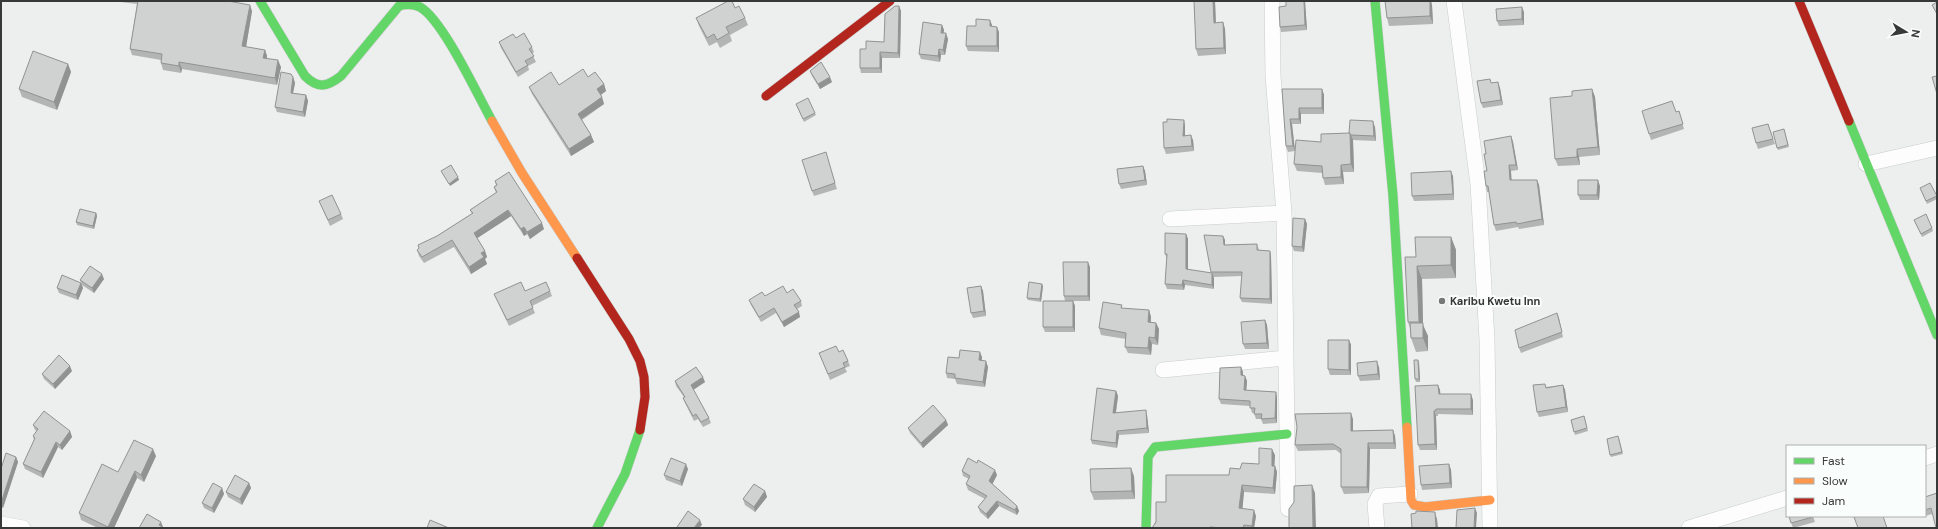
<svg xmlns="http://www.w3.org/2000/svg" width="1938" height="529" font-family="'DM Sans',sans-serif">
<rect width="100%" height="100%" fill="#ecefee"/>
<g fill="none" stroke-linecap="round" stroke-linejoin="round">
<g stroke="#cacccc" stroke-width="16">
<path id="street" d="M1272 1 1273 76 1284 213 1288 509
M1454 1 1478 184 1487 340 1490 528
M1866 164 1937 148
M1170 219 1284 213
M1163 370 1285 358
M1925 458 1937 454
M1 524 23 528
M1377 528 1375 504 1379 496 1410 494
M1689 528 1787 498"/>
</g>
<g stroke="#cacccc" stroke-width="10">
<path id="fast" d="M260 1 305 76C318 89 327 87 341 76L399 6C406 4 413 4 420 7 443 20 478 96 492 121
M1375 1 1393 196 1407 427
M1849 121 1937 335
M597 528 625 474 640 430
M1146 528 1148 457 1155 447 1287 434"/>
</g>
<g stroke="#cacccc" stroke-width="10">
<path id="slow" d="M492 121 522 173 577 258
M1407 427 1411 500 1414 505 1425 507 1490 500"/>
</g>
<g stroke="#cacccc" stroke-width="10">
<path id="jam" d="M1799 1 1849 121
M766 96 890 1
M577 258 629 339 640 361 644 377 645 397 640 430"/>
</g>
<use href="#street" stroke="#fcfdfc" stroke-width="15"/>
<use href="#fast" stroke="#63d668" stroke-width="9"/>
<use href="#slow" stroke="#ff974d" stroke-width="9"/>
<use href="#jam" stroke="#b3261e" stroke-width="9"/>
</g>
<path fill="#b2b5b4" d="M112 1H228L252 11 246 47 265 50 267 56V58L281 67 277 85 182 69 181 73 163 70 161 63V60L132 55 130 49 137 4Z
M1194 1H1215L1216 23 1223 22 1225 29 1226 54 1198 56 1196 49Z
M1286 1H1305L1307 30 1281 32 1280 27 1286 6Z
M1385 1H1431L1432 5 1433 24 1389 26 1387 18Z
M899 6 901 11 900 58H882V73H861L860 68 866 49 884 42Z
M735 8 745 18 748 25 730 35 732 41 720 48 717 42 709 46 699 26 696 18Z
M1524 12V25L1499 26 1497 21Z
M942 25 944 30 943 33 948 39 945 55H941L940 62 921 59 919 54Z
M992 25V26L999 32V52L968 51 966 46 976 26Z
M516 38 532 47 534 52 532 54 536 62 528 66 529 70 518 77 501 48 499 42Z
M68 64 71 72 57 110 22 97 19 89Z
M810 71 832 82 820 89 812 76Z
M293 77 295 83 293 93 306 95 308 101 305 117 277 112 275 107Z
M588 77 604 84 606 91 601 95 604 104 582 120 591 135 594 142 571 156 532 94 529 87 559 85Z
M1492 83 1500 88 1503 105 1483 108 1481 103Z
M1282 89H1322L1324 95V114H1301V124H1292L1295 151 1288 152 1286 146Z
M1592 89 1595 97 1600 155 1579 157 1580 165 1558 166 1555 159 1572 96Z
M796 104 815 113 816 115 804 122Z
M1679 111 1684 129 1651 140 1649 134 1676 112Z
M1768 124 1775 144 1758 149 1756 143Z
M1185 125V136L1193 140 1194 151 1166 154 1164 148Z
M1375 127 1376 141 1353 140 1354 172H1343L1344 184 1325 185 1323 178 1322 173 1297 171 1294 164 1321 142Z
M1784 129 1789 147 1778 150 1777 148Z
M1511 136 1513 142 1518 170 1511 171V180H1537L1539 185 1544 225 1519 229 1518 227 1496 231 1494 225 1489 192H1487L1486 186 1487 171 1486 154Z
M827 158 837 189 814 196 812 191Z
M1143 166 1145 171 1147 185 1121 189 1119 184Z
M1453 176 1454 200 1414 201 1412 196Z
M495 181 544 229 530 239 527 234 524 236 511 216 477 238 485 251 487 257 485 259 487 264 471 274 454 247 424 263 419 256 417 250 419 248 418 245 437 236 472 214 470 210 496 193 494 187 496 185Z
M1600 186 1599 200H1580L1578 195Z
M1920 188 1937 196V199L1927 204Z
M319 201 341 214 343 219 330 226Z
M96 213 97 216 94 229 77 225 76 222Z
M1305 219 1307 224 1304 252 1294 251 1292 246Z
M1914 220 1932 228 1933 231 1922 237Z
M1186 234 1188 239V270L1212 273 1211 272 1223 236 1225 240V245L1257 244 1259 250 1270 251 1271 256 1272 304 1242 302 1240 298 1242 276 1213 277 1214 289 1185 285 1184 290 1167 289 1165 284 1167 259 1165 254Z
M1451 237 1456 250V278L1422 279 1423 325 1428 336V351L1416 352 1411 338 1410 328 1408 322 1416 257Z
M1090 267V301H1073L1075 306V332H1045L1043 327 1065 301 1064 296Z
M104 279 94 293 82 285 80 280Z
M81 283 83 288 78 300 59 293 57 288Z
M981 286 983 291 986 316 973 318 971 313Z
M1043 286 1041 302 1028 300 1027 298Z
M525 291H550L552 296 532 306 535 313 509 326 494 294Z
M787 293 801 301 802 306 797 309 800 317 784 327 776 313 761 322 751 305 749 300Z
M1123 309 1149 310 1151 317V322L1156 323 1159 329 1158 345 1152 344 1151 355 1128 353 1125 347 1126 339 1101 335 1099 328Z
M1557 313 1563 337 1521 353 1519 348Z
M1265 320 1267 325 1269 349H1245L1243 344Z
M1349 340 1351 345V375H1330L1328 369Z
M839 352 848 361 850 366 845 368 847 372 830 380 821 358Z
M982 357V361L988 367 985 387 957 384 955 379 947 378 946 373 959 358Z
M1419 362 1420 382H1416L1415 379Z
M1241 367 1243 372V375L1245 376 1247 381 1246 390 1276 392 1277 398V423L1263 424 1261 419H1256L1254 413H1252L1250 406 1221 404 1219 399Z
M1379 367 1380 380 1360 381 1358 376Z
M72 371 55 389 44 379 42 374Z
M675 381 705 382 693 390 709 418 711 423 703 427 698 419 694 421 685 403 683 398 684 397 676 386Z
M1438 385 1440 390V394L1473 400V415L1438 414V416H1436L1437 450H1420L1418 445Z
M1563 385 1565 390 1568 412 1539 417 1537 412 1546 387Z
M1116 391 1118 396 1116 413 1147 415 1149 433 1119 435 1117 448 1092 444 1091 440Z
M1584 416 1588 431 1575 435 1571 420Z
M1353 419V431L1393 430 1395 436 1396 449H1370L1369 493 1344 494 1341 487V454L1336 450 1298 451 1295 445Z
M946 420 948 425 923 448 910 433 908 428Z
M33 425 70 431 72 437 62 450 58 447 43 478 25 469 23 464 34 440 33 436 37 431 35 430Z
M1619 438 1623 454 1611 457 1610 455Z
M1275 455 1274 466H1275L1277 472 1275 494 1244 492 1242 508 1256 516 1254 528H1152L1166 502 1229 475 1240 469 1259 464Z
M156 456 144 482 137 478 114 528H98L81 520 79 513 118 472Z
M16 457 18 462 3 508 1 507V469Z
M1449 464 1451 470 1452 488 1422 490 1421 485Z
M688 469 682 486 666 480 664 475Z
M962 471 997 475 992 484 1017 506 1019 511 1017 515 999 506 988 519 980 512 978 507 985 499 968 490 966 484 969 479 963 476Z
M1134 476 1135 499 1094 500 1091 492Z
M249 483 251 488 242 505 228 497 226 492Z
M222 488 224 494 214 513 204 508 202 503Z
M765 491 767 497 755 512 745 505 743 499Z
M1937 493 1932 514 1925 516V497Z
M1789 516H1813L1815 522 1793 528Z"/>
<path fill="#919392" d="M1213 1H1215L1216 29 1214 23Z
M1304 1H1305L1307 30 1305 25Z
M1430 1H1431L1432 5 1433 24 1430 16Z
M250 5 252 11 245 53 242 46Z
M899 6 901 11 900 58 898 53Z
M1522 7 1524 12V25L1522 19Z
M990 20 992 25V32L990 26Z
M1223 22 1225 29 1226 54 1224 48Z
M942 25 944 30 943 38 941 33Z
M997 27 999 32V52L997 46Z
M946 33 948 39 945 55 943 50Z
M939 49 941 55 940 62 938 56Z
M265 50 267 56 266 64 263 58Z
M880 52 882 58V73L880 68Z
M278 60 281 67 277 85 275 78Z
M179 62 182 69 181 73 179 66Z
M68 64 71 72 57 110 54 102Z
M293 77 295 83 292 98 291 93Z
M830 77 832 82 820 89 818 84Z
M1498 82 1500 88 1503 105 1501 100Z
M604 84 606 91 599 96 597 89Z
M1322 89 1324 95V114L1322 108Z
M1592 89 1595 97 1600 155 1598 147Z
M306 95 308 101 305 117 303 112Z
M602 97 604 104 580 120 578 114Z
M1299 108 1301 114V124L1299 119Z
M1290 119 1292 124 1295 151 1293 146Z
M1184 120 1185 125V141L1183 136Z
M1373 121 1375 127 1376 141 1374 136Z
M1350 133 1353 140 1354 172 1351 164Z
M591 135 594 142 571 156 569 149Z
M1191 135 1193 140 1194 151 1192 146Z
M1511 136 1513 142 1518 170 1516 165Z
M1577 149 1579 157 1580 165 1577 157Z
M1341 165 1343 172 1344 184 1341 177Z
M1509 165 1511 171 1512 185 1510 180Z
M1143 166 1145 171 1147 185 1145 180Z
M1451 171 1453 176 1454 200 1453 194Z
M458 177 459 180 450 186 449 184Z
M1537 180 1539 185 1544 225 1542 219Z
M1598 180 1600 186 1599 200 1597 195Z
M508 210 511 216 476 239 474 233Z
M96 213 97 216 94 229 93 226Z
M1305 219 1307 224 1304 252 1302 247Z
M542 223 544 229 530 239 527 232Z
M524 227 527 234 524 236 521 229Z
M1186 234 1188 239V274L1186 269Z
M1223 236 1225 240V250L1224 245Z
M1451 237 1456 250V278L1451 265Z
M485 251 487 257 485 259 487 264 471 274 469 267 481 253Z
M1270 251 1271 256 1272 304 1270 299Z
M1088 262 1090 267V301L1088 296Z
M1417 266 1422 279 1423 325 1428 336V351L1423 338V334L1419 322Z
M1212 273 1214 278V289L1212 285Z
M102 274 104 279 94 293 92 288Z
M1183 280 1185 285 1184 290 1182 285Z
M81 283 83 288 78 300 76 295Z
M1042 284 1043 286 1041 302 1040 299Z
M981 286 983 291 986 316 984 311Z
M1073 301 1075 306V332L1073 327Z
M1149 310 1151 317 1150 329 1148 322Z
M799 312 800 317 784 327 782 322Z
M1557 313 1559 318 1563 337 1562 332Z
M1265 320 1267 325 1269 349 1267 343Z
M1156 323 1159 329 1158 345 1155 338Z
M1149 337 1152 344 1151 355 1148 348Z
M1349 340 1351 345V375L1349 370Z
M980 352 982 357 981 366 979 360Z
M1418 360 1419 362 1420 382 1419 379Z
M986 361 988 367 985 387 983 382Z
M1377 361 1379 367 1380 380 1378 374Z
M70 366 72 371 55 389 53 384Z
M1241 367 1243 372V381L1241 375Z
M1245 376 1247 381 1246 395 1244 390Z
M703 377 705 382 693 390 691 385Z
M1438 385 1440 390 1441 399 1439 394Z
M1563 385 1565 390 1568 412 1566 407Z
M1116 391 1118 396 1115 418 1113 413Z
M1276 392 1277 398V423L1275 418Z
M1471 394 1473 400V415L1471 409Z
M1146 410 1147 415 1149 433 1147 428Z
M1434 411 1436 416 1437 450 1435 444Z
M1351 413 1353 419V437L1351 431Z
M946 420 948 425 923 448 921 443Z
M1393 430 1395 436 1396 449 1394 443Z
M70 431 72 437 62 450 60 445Z
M1117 431 1119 435 1117 448 1116 443Z
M56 442 58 447 43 478 41 472Z
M1368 443 1370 449 1369 493 1367 487Z
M153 449 156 456 144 482 141 475Z
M1272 449 1275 455 1274 472 1272 466Z
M16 457 18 462 3 508 1 503Z
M686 464 688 469 682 486 680 481Z
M1449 464 1451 470 1452 488 1450 483Z
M1275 466 1277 472 1275 494 1273 488Z
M1131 468 1134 476 1135 499 1132 491Z
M995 470 997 475 991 487 989 481Z
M135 471 137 478 114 528H108V527Z
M249 483 251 488 242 505 240 499Z
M1242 485 1244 492 1242 514 1239 508Z
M1312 485 1315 493 1316 528H1313Z
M222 488 224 494 214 513 212 508Z
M765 491 767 497 755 512 754 507Z
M997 501 999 506 988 519 986 514Z
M1017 506 1019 511 1017 515 1015 510Z
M1475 508 1477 513 1476 528H1474Z
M1254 510 1256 516 1254 528H1252V526Z
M1435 512 1437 519 1438 528H1436Z
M700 520 702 525 699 528H694Z
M161 522 163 527V528L159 525Z"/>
<path fill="#cfd2d1" stroke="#919392" d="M138 1H228L250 5 242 46 265 50 263 58 278 60 275 78 179 62V66L161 63 162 54 130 49Z
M728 1H732L735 8 739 6 745 18 726 27 729 33 717 40 714 34 707 38 696 18Z
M1194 1H1213L1214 23 1223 22 1224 48 1196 49Z
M1286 1H1304L1305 25 1280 27 1279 7 1286 6Z
M1385 1H1430V16L1387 18Z
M1937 2V14L1932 5Z
M895 6H899L898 53 880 52V68H860V49H866V41L884 42 885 14Z
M1522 7V19L1497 21 1496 9Z
M976 19 990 20V26L997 27V46H966L967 26H976Z
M923 22 942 25 941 33H946L943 50 939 49 938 56 919 54Z
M524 33 532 47 529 49 534 56 525 61 528 65 516 72 499 42 513 34 516 38Z
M33 51 68 64 54 102 19 89Z
M821 62 830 77 818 84 810 71Z
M583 69 588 77 595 72 604 84 597 89 602 97 578 114 591 135 569 149 529 87 551 72 559 85Z
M281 72 291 74 293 77 291 93 306 95 303 112 275 107Z
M1937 76V94L1932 77Z
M1490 79 1491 83 1498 82 1501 100 1481 103 1477 81Z
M1282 89H1322V108H1299V119H1290L1293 146H1286Z
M1592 89 1598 147 1577 149V157L1555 159 1550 98 1572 96V91Z
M808 98 815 113 803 119 796 104Z
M1672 101 1676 112 1679 111 1683 124 1649 134 1642 111Z
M1167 119 1184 120 1183 136 1191 135 1192 146 1164 148 1163 122H1167Z
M1350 120 1373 121 1374 136 1351 135 1349 133Z
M1768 124 1773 139 1756 143 1752 128Z
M1784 129 1788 145 1777 148 1773 132Z
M1350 133 1351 164 1341 165V177L1323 178 1322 166 1294 164 1296 140 1321 142V134Z
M1511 136 1516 165H1509L1510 180H1537L1542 219 1517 224 1516 222 1494 225 1488 186H1486L1484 171H1487L1484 154H1486L1484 141Z
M826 152 835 183 812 191 802 160Z
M451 165 458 177 449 184 441 171Z
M1143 166 1145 180 1119 184 1117 169Z
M1451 171 1453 194 1412 196 1411 173Z
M509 172 542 223 527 232 524 227 521 229 508 210 474 233 485 251 481 253 484 257 469 267 452 240 422 257 417 250 419 248 418 245 437 236 473 213 470 210 497 192 494 187 497 185 495 181Z
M1578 180H1598L1597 195H1578Z
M1930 183 1937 196 1926 201 1920 188Z
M332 195 341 214 328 220 319 201Z
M80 209 96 213 93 226 76 222Z
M1926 214 1932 228 1921 234 1914 220Z
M1293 218 1305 219 1302 247 1292 246Z
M1165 233 1186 234V269L1212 273V285L1183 280 1182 285 1165 284 1167 254H1165Z
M1204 235 1223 236 1224 245 1257 244V250L1270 251V299L1240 298 1242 272H1211Z
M1415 237H1451V265L1417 266 1419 322H1408L1405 257H1416Z
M1063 262H1088V296H1064Z
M90 266 102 274 92 288 80 280Z
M62 275 81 283 76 295 57 288Z
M521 282 525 291 546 282 550 291 530 301 533 308 507 320 494 294Z
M1029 282 1042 284 1040 299 1027 298Z
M783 286 787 293 793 289 801 301 794 305 799 312 782 322 774 308 759 317 749 300 762 292 765 296Z
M981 286 984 311 971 313 967 288Z
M1043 301H1073V327H1043Z
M1103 302 1122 305 1121 308 1149 310 1148 322 1156 323 1155 338 1149 337 1148 348 1125 347 1126 333 1099 328Z
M1557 313 1562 332 1519 348 1515 330Z
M1265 320 1267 343 1243 344 1241 322Z
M1410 323H1423V338H1411Z
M1328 340H1349V370L1328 369Z
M836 346 839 352 843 350 848 361 843 363 845 367 828 374 819 353Z
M960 350 980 352 979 360 986 361 983 382 955 378V374L946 373 948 357 959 358Z
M59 355 70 366 53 384 42 374Z
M1414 360H1418L1419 379H1415Z
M1377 361 1378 374 1358 376 1357 363Z
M696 367 703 377 691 385 709 418 701 422 696 414 693 416 683 398 685 397 675 381Z
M1241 367V375L1245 376 1244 390 1276 392 1275 418 1261 419 1262 414H1254L1255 408H1250V401L1219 399 1220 368Z
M1545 384 1546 388 1563 385 1566 407 1537 412 1533 385Z
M1438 385 1439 394H1471V409H1436V410L1434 411 1435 444 1418 445 1415 386Z
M1097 388 1116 391 1113 413 1146 410 1147 428 1117 431 1116 443 1091 440Z
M933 405 946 420 921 443 908 428Z
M44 411 70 431 60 445 56 442 41 472 23 464 35 438 33 436 38 429 33 425Z
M1351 413V431L1393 430 1394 443H1368L1367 487H1341V449L1333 444 1295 445 1297 427 1295 414Z
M1584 416 1587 428 1574 432 1571 420Z
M1618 436 1622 452 1610 455 1607 439Z
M134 440 153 449 141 475 135 471 108 527 79 513 102 464 118 472Z
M1259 448 1272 449V466H1275L1273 488 1242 485 1239 508 1254 510 1252 526 1244 525 1243 528H1223L1210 527V528H1152L1156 522V502H1166V475H1229L1230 468 1240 469 1242 463 1259 464Z
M6 453 16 457 1 503V469Z
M671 458 686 464 680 481 664 475Z
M968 458 977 463 978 460 995 470 989 481 1017 506 1015 510 997 501 986 514 978 507 987 496 966 484 970 476 962 471Z
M1449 464 1450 483 1421 485 1419 466Z
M1131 468 1132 491 1091 492 1090 469Z
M235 475 249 483 240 499 226 492Z
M213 483 222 488 212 508 202 503Z
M754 484 765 491 754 507 743 499Z
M1312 485 1313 528H1289V509L1294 502V486Z
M1937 493V528H1936L1931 508 1925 510V497Z
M1475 508 1474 528H1456L1457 510Z
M688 511 700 520 694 528H679L677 527Z
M1416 511 1435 512 1436 528H1412L1411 514 1416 513Z
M147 514 161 522 159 525 164 528H139Z
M1789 516H1813V517L1791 523Z
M1858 516H1883L1887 528H1858L1854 517Z
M430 520 449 528H427Z"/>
<circle fill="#767978" stroke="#f9fdfb" stroke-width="1.5" cx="1442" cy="301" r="4"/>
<g text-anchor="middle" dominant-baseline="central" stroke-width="4" stroke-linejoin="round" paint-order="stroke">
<g font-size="11" font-weight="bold" fill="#373938" stroke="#f9fdfb" text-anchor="start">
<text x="1450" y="301">Karibu Kwetu Inn</text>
</g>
</g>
<rect width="1938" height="529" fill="none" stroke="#373938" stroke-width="4"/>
<rect x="1786" y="445" width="140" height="72" fill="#f9fdfb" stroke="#abafad"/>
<rect x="1794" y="458" width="20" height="6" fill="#63d668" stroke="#abafad"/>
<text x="1822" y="465" font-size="12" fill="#373938">Fast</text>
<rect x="1794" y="478" width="20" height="6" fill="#ff974d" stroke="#abafad"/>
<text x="1822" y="485" font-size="12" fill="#373938">Slow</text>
<rect x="1794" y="498" width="20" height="6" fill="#b3261e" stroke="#abafad"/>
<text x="1822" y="505" font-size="12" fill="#373938">Jam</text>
<g transform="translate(1906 32) rotate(100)" stroke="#f9fdfb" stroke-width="3" paint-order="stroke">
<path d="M0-3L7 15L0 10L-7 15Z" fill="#373938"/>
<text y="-6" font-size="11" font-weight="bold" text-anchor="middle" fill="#373938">N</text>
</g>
</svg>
